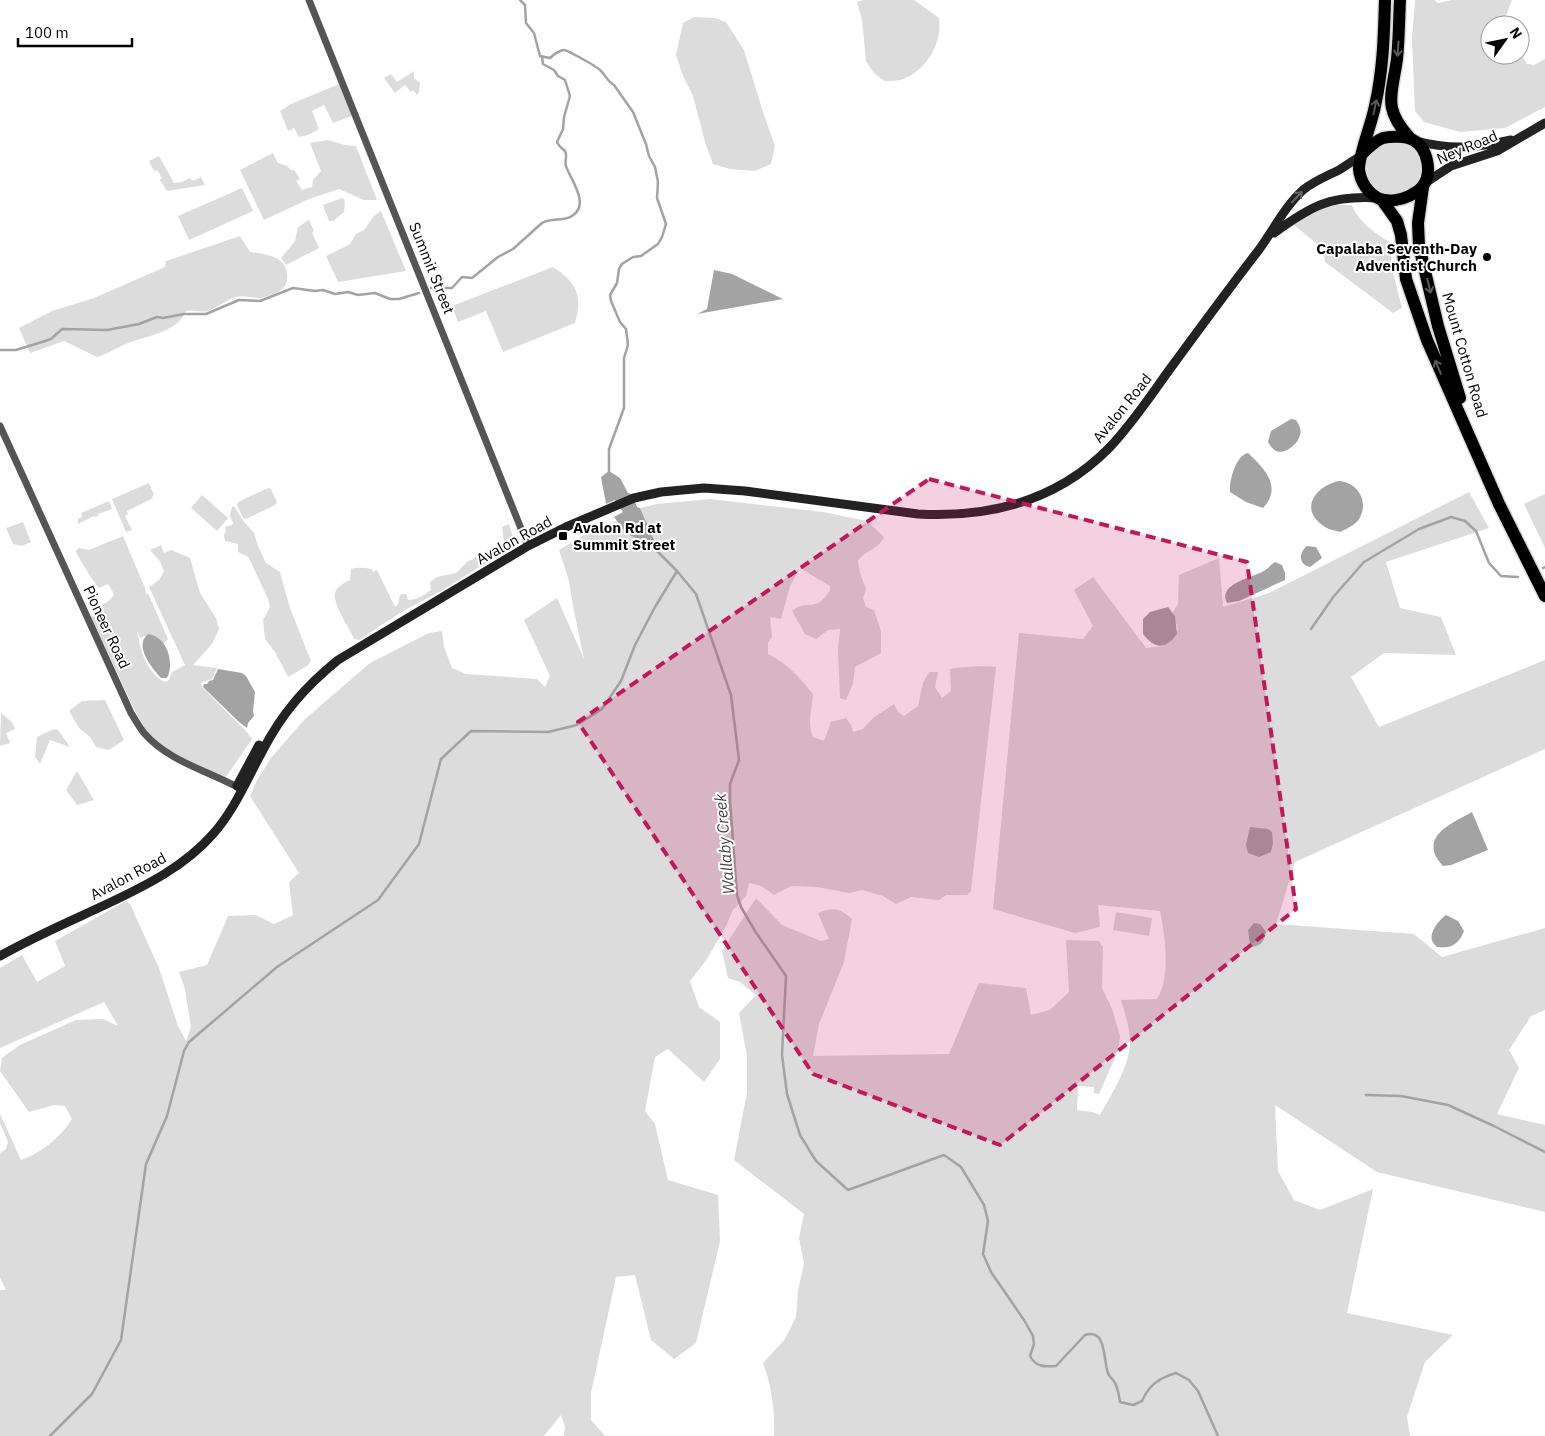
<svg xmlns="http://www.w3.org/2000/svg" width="1545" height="1436" font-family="'IBM Plex Sans',sans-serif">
<rect width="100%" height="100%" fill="#fff"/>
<path fill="#dcdcdc" d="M863 0H914L939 18C943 43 925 73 900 80 895 81 890 81 884 81L873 72 866 61 862 20 857 2Z
M1415 0H1434L1438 3 1452 0H1512L1504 21 1506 25H1490V55H1520V52L1527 64 1534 65 1545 59V107L1505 128 1460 132 1424 122 1415 111 1412 39Z
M694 17 715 18 726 22 744 50 763 112 775 146 771 164 755 171 730 169 713 164 705 142 693 96 683 76 676 55 683 23Z
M414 71V78L420 83 419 92 417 95 413 90 411 92 405 85 395 93 384 78 391 74 397 82Z
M339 84 352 116 333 123 324 105 312 111 319 129 308 135 299 137 294 128 288 131 280 111 291 104Z
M328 140 345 145 356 146 377 200H364L339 189 309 199 264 220 240 170 273 153 278 163 287 166 291 170H294L300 179 296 181 302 190 312 187 313 180 321 171 310 143Z
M1365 168a28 28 0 1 1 56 0a28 28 0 1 1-56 0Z
M159 156 174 183 182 182 190 178 193 181 201 177 205 185 167 191 160 180 162 178 157 170 154 171 149 161Z
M242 188 253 211 189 240 178 216Z
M343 198 345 202 344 212 333 221H329L323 205Z
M1334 205H1352C1359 223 1375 233 1391 243V265L1402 308 1393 313 1325 262 1323 249 1294 225 1313 211Z
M381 211 406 271 338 282 326 256 350 244 356 234 364 230 374 216Z
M309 220 314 231 312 233 319 248 286 265 281 258 295 241 298 227Z
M240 236 250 252C262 254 282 255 286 269 290 284 284 290 271 295 267 296 263 298 259 298 251 298 245 295 236 297 226 300 218 307 208 311 201 313 193 309 186 311 176 334 146 335 126 344 116 348 108 354 97 357L64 341 30 353 19 328 52 311 94 298 165 267 166 261Z
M553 267C576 282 583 295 575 323L503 352 486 311 458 322 452 306Z
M149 483 154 495 152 496 153 498 127 511 128 514 125 516 132 530 126 532 112 499Z
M268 488 271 489 277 502 275 505 246 519 243 518 237 505 238 502Z
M1469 492 1489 528 1386 562 1400 608 1441 617 1456 655 1384 653 1351 677 1379 727 1545 660V749L1295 862 1276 924 1414 934 1442 957 1545 928V1010L1531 1016 1509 1050 1519 1068 1497 1114 1545 1125V1212L1377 1172 1275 1105 1278 1171 1294 1200 1320 1210 1373 1189 1347 1313 1453 1335 1425 1362 1407 1417 1410 1436H774C775 1411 772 1387 763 1363L785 1339 796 1317 798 1291 804 1263 799 1238 804 1214 734 1160 747 1093V1056L739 1013 756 995 740 982 728 978 722 951 756 898 782 925 821 941 829 939 818 913C834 907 839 908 852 919L844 962 819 1024 813 1056 949 1054 979 983 1026 988 1031 1015 1050 1010 1069 992 1066 940 1099 941 1103 947 1102 988 1112 1009 1120 1036 1118 1051 1099 1094 1094 1093V1087L1078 1086 1077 1110 1092 1112 1100 1115C1111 1095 1130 1066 1130 1042 1130 1028 1125 1013 1121 1000L1157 999C1171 978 1165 935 1160 911L1098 905 1100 927 1075 933 993 909 1019 633 1083 639 1093 626 1074 590 1093 577 1146 648 1163 646 1178 629 1173 612 1178 604 1179 575 1219 558 1223 607 1269 593Z
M1545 494V548L1524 504Z
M202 495 228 518 217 531 191 508Z
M710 499 823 512 867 521 884 537C879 549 865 550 858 561L860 573 866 589 863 598 866 607 874 610 881 631V653L855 667 853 683 846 700 840 698 838 649 840 629 828 630 816 639 805 634 792 611C808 598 816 614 830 590V586L800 568 790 586 781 619 770 617 772 637 768 643V654C789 665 798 676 813 694 812 710 807 722 813 737L824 741 831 722 846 718 851 725 853 732 863 729 873 718 894 704 899 713 904 716 918 706 923 683 929 672H938L935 687 942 698 951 691 950 669C958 667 989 665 996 667L971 891 967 895H946L939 900 911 897 896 904 883 896 862 890 849 893 817 887 791 886 774 895 761 886 749 883 746 896 733 910 726 926 707 959 690 981 699 1007 720 1022V1059L704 1082 668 1049 655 1057 645 1111 655 1124 668 1180 718 1195 720 1241 696 1343 674 1359 651 1340 635 1275 616 1277 591 1393V1420L605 1436H564L565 1427 561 1415 544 1436H0V1290H6L0 1278V1153L6 1149 8 1142 0 1123V1114L21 1160C41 1153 61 1137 72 1119L65 1106 54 1105 29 1112 0 1071 2 1058 20 1045 76 1020 103 1019 118 1026 104 1002 0 1048V968L22 955 37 982 65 966 55 941 126 901 130 904 159 968 178 1026 186 1041 191 1027 185 989 179 972 207 965 228 916 256 915 274 924 293 915 289 882 299 873 250 796 256 782 271 758 304 720 370 663 429 633 442 631 444 647 452 668 466 674 537 679 545 687 550 676 524 620 557 598 584 659 574 611 569 581 559 550 587 533 617 521 626 533 643 542 652 550 656 547 640 508 657 504Z
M109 501 112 509 98 514V516L95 517 94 516 78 524V519L82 517 81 513Z
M234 506 244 522 254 533 258 546 266 563 280 572 290 608 311 661 307 666 288 677 275 652 265 639 263 620 270 607 268 599 250 560 248 557 238 552V544L225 541 224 535 226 531 225 527 232 525 233 523 230 515 232 507Z
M23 522 31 542 22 546 13 544 6 528Z
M509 524 515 545 441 591 403 611 359 640 354 639C350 628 328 599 337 589 340 585 345 582 350 580L351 569C359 567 364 568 372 569L373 572 377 570 395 607 398 604 400 595 402 594H406L408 600C417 600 424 595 431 590L430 582 437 577 456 573 467 562 504 542 502 527Z
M123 536 145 588 146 595 148 593 168 639 163 644C157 634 150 633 140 638L137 630C140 649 146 673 165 682L169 680 172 672 185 665 149 587 159 580 164 571 159 560 150 550 161 545 164 553 171 550 190 558 200 593 216 618 219 629 212 644 193 665 217 668 212 679 201 683 202 687 245 730 252 739 226 777 190 763 162 746 149 735 135 711 91 617C95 605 109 605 114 594L108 584 99 588C95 584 77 556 76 551L79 548 89 550Z
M105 700 124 740 109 750 96 747 90 737 79 728 69 711 82 701Z
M1 713 12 722 15 729 6 733 10 743 0 746Z
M54 729 58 730 70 747 50 740 40 764 35 757 37 737Z
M77 771 94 800 77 805 66 790Z
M1116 912 1152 918 1149 936 1113 930Z"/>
<path fill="#a3a3a3" d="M714 270 732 274 783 299 697 314 707 309Z
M1291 419 1296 420C1299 425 1302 430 1300 435 1298 444 1285 455 1276 451 1272 449 1270 445 1268 442L1271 431Z
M1248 453C1264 468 1283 487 1263 508L1246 502 1230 492C1229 481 1236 455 1248 453Z
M609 471 620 478 628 493 632 494 637 507 640 508 655 542 656 546 654 550H652L643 542 626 533 614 517 623 512 615 500 606 504 601 477Z
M1339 481C1356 482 1368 499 1361 515 1358 524 1348 528 1340 532 1333 530 1326 529 1321 524 1299 507 1318 485 1339 481Z
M1307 546 1316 547 1322 558 1310 567C1298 565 1299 552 1307 546Z
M1275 562 1282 565 1285 573V580L1239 601 1227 603C1217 585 1250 578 1262 572 1267 570 1270 565 1275 562Z
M1168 607 1175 616 1177 634C1165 650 1155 649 1143 634V619L1150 612Z
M148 634C167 636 175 663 167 678H161C153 669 133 646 148 634Z
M218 669 242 673 246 676 255 692 253 711 254 716 248 723 247 728 239 722 203 687 204 684H207L209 681 213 680Z
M1472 812 1488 850 1451 865 1443 866C1417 838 1450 824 1472 812Z
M1250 827 1268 829 1272 832 1273 843 1271 852 1259 857 1248 853 1246 845Z
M1446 915 1458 921 1464 931C1459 944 1451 949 1437 947 1435 945 1432 942 1432 940 1429 932 1440 919 1446 915Z
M1254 923 1260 924 1266 932C1264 942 1262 945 1252 947L1250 944 1248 930Z"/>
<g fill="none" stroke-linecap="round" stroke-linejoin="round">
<path stroke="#a3a3a3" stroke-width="2.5" d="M520 0 525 5 526 23 534 33 540 56 550 58C553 55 560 50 564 50 567 50 598 67 601 71 606 76 608 82 614 85L633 112 646 144 649 156 655 167 658 182 657 198 666 224 662 237 658 244 641 256 633 257 622 264 619 269 617 283 610 295 611 301 620 322 626 329 628 345 624 358V408L609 449V473
M431 288H452L462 277 472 278 498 257 513 249 542 223C552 217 563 222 572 216 591 204 570 179 566 166 564 161 568 156 565 151 562 148 559 147 557 142L563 129 564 117 570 96 565 80 558 76 554 70 543 64 542 57
M0 350H16L42 342 51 339 62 329 107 330 139 324 157 317 163 318 184 314H206L239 300 260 301 293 288 315 291 323 290 335 294 348 292 358 295 375 293 390 299H399L419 293
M653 547 677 571 696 594 731 695 739 760 730 784V801L737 895 741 907 755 931 786 976 782 1055 787 1094 800 1135 816 1161 848 1190 944 1155 961 1167 984 1205 988 1221 983 1254 991 1272 1024 1320 1033 1336 1034 1344 1030 1356C1036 1367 1044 1367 1056 1366L1085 1335C1107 1328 1103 1360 1108 1373 1109 1377 1113 1379 1115 1383 1118 1388 1119 1396 1120 1402L1133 1405 1142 1401C1149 1385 1159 1378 1176 1373L1189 1380 1198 1391 1218 1436
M1543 568 1545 567
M1311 629 1334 596 1364 562 1419 529 1451 517 1465 521 1476 531 1489 563 1501 576 1518 577
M1366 1095 1401 1096 1448 1105 1494 1126 1545 1152
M50 1436 92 1394 121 1340 146 1164 167 1116 184 1051 189 1042 277 967 378 900 419 844 441 759 471 731 548 732 577 725 602 709 621 681 635 645 655 607 677 571"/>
<g stroke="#dbdbdb" stroke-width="15">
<path id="highway" d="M1400 0C1399 19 1399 39 1397 59 1392 95 1382 108 1410 138
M1362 154C1368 148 1375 141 1383 138 1391 136 1406 136 1413 140 1428 148 1433 174 1422 187 1419 191 1414 193 1409 196 1401 200 1389 202 1380 199 1368 194 1360 181 1359 169 1359 154 1372 123 1375 106 1383 71 1384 36 1385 0
M1423 187 1418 223 1419 246 1438 326 1460 398
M1382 200 1397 221 1401 235 1406 279 1427 340 1499 504 1545 596"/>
</g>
<path stroke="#555" stroke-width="7" d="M309 0 528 546
M0 426 131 713C135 719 139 727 144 733 169 762 209 771 241 789"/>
<path stroke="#222" stroke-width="9" d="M1416 141C1450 150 1477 148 1511 140
M1425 183 1451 166 1497 151 1545 123
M1274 233C1311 206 1330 195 1378 198
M237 786 259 745
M0 956C35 936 73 920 109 903 147 885 185 866 213 834 235 809 247 779 263 750 282 713 306 686 338 660L528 546 566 527 634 498 661 492 704 488 745 491 918 514C991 518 1057 501 1109 448 1131 425 1149 398 1167 373 1197 332 1227 291 1258 251 1273 231 1284 207 1303 190 1314 181 1327 176 1339 170 1347 165 1354 160 1362 155"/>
<use href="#highway" stroke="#000" stroke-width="12"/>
</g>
<defs><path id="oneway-shaft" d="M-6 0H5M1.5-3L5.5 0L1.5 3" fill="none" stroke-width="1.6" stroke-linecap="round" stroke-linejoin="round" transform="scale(1.25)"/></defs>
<g stroke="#595959">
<use href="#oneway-shaft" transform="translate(1398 49) rotate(94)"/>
<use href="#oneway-shaft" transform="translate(1375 107) rotate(-78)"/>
<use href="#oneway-shaft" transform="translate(1429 286) rotate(76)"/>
<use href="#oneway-shaft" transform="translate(1438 367) rotate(-113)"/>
</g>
<use stroke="#646464" href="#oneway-shaft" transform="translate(1297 197) rotate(-47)"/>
<path fill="#c2185b" fill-opacity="0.2" stroke="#c2185b" stroke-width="4" stroke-dasharray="10 6" stroke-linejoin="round" d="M929 479 1247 562 1296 909 1000 1145 813 1074 578 722Z"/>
<g fill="#000" stroke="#fff" stroke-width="2">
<circle cx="1487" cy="257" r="5"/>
<rect x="558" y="531" width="10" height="10" rx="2.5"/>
</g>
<g text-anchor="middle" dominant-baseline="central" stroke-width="4" stroke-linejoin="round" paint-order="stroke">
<g font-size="15" fill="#000" stroke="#fff">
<text transform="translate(1467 147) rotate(-23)">Ney Road</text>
<text transform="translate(432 268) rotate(68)">Summit Street</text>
<text transform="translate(1465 355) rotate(74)">Mount Cotton Road</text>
<text transform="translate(1122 408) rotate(-51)">Avalon Road</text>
<text transform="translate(514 540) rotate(-29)">Avalon Road</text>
<text transform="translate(107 627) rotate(65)">Pioneer Road</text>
<text transform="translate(128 876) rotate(-28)">Avalon Road</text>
</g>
<g font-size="15" font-weight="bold" fill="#000" stroke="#fff" text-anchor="end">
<text x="1477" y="248">Capalaba Seventh-Day<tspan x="1477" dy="17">Adventist Church</tspan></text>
<text x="573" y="527" text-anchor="start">Avalon Rd at<tspan x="573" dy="17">Summit Street</tspan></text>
</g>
<g font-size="16" font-style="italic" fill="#444" stroke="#fff">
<text transform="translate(724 844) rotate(-95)">Wallaby Creek</text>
</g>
</g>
<g transform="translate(1505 40) rotate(57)"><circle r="24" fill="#ffffff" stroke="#999999"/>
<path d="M0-4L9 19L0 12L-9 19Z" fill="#000000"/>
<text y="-8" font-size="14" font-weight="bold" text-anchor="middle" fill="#000000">N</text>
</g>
<path d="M18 38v8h114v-8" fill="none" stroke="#000000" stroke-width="2.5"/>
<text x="25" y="38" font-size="15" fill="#000000" stroke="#ffffff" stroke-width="4" paint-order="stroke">100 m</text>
</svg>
